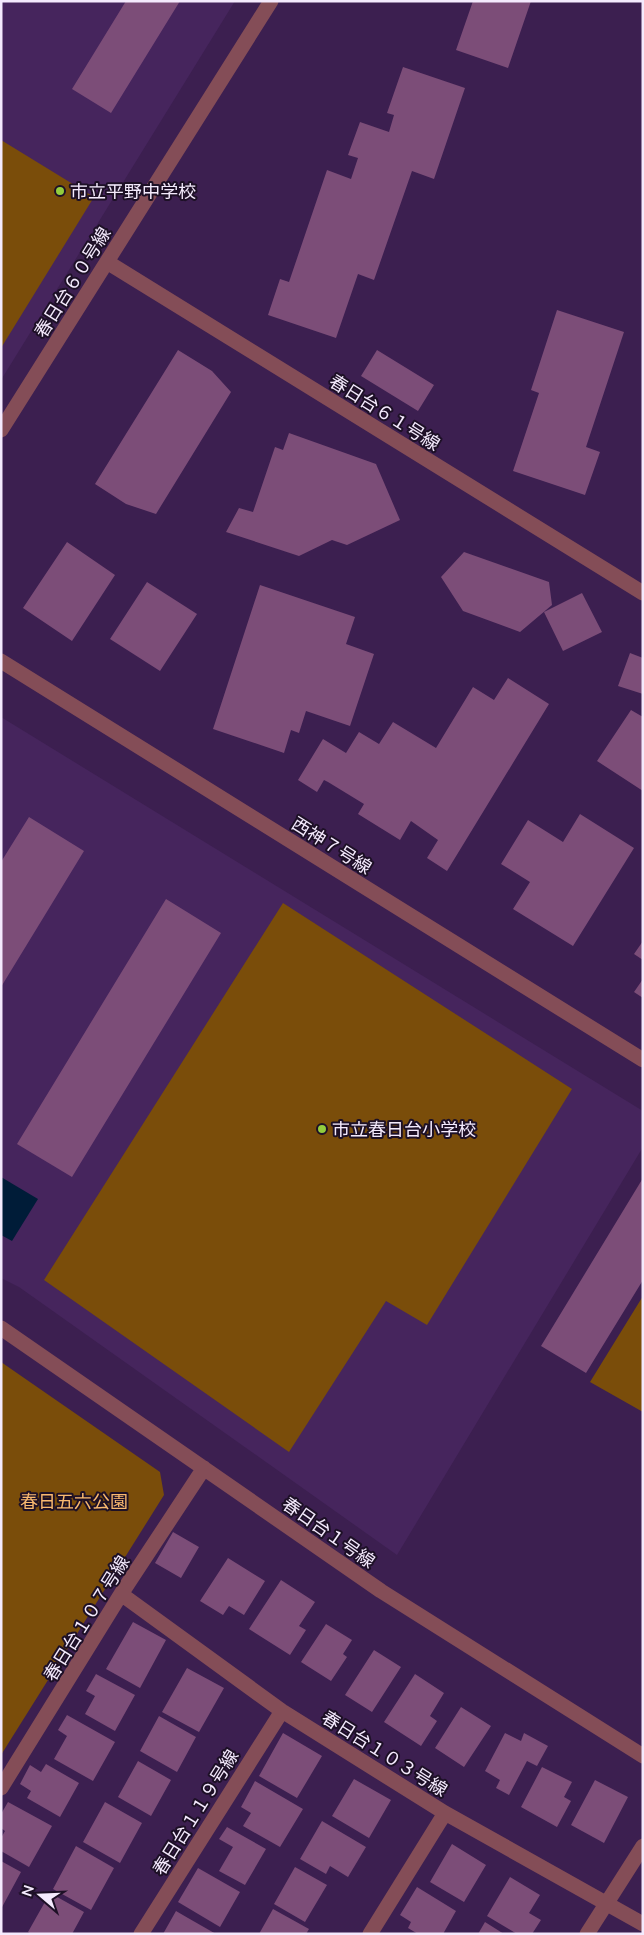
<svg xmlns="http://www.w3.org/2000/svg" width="644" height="1935" font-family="Lato,'Noto Sans JP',sans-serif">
<rect width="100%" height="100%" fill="#3c1f50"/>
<path fill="#46255d" d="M1 1H235L1 380Z
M1 717 643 1111V1147L397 1555 19 1287 1 1278Z"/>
<path fill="#7a4d0a" d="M1 140 94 197 1 348Z
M283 903 572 1089 427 1325 386 1301 289 1452 44 1280Z
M643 1296V1412L590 1382Z
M1 1362 160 1472 164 1495 1 1755Z"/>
<path fill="#001c38" d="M1 1177 38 1199 12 1241 1 1235Z"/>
<path fill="#7c4d78" d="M126 1H180L111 113 72 89Z
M473 1H531L508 68 456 50Z
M403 67 465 88 434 179 412 171 374 280 358 274 336 338 268 315 280 279 289 282 327 170 351 179 358 158 348 155 360 122 389 132 394 115 387 113Z
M557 310 624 332 586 447 600 452 585 495 513 471 539 393 531 390Z
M178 350 212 371 231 392 156 514 126 504 95 484Z
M377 350 434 385 418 411 361 376Z
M289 433 376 464 400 520 347 545 332 540 299 556 226 532 239 508 253 512 275 447 283 450Z
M67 542 115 575 72 641 23 608Z
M464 552 549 582 552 605 520 632 463 611 441 577Z
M147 582 197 614 160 671 110 639Z
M260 585 355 617 346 644 374 654 350 726 306 711 299 733 291 730 284 753 213 729Z
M582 593 602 632 563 651 544 612Z
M630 653 643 658V694L618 686Z
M508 678 549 704 447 871 427 858 438 840 411 821 400 840 358 814 364 804 328 782 324 780 317 792 298 780 323 739 346 753 359 732 379 744 393 722 436 748 473 687 494 700Z
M631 710 643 717V791L597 761Z
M580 814 634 848 573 946 513 909 530 882 501 864 528 820 563 842Z
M29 817 84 851 1 987V862Z
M166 899 221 933 72 1177 17 1144Z
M643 941V960L634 954Z
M643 979V998L634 992Z
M643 1178V1280L586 1373 541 1346Z
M173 1532 199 1547 181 1578 155 1563Z
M228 1558 265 1581 244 1615 229 1606 223 1615 200 1601Z
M281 1580 315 1602 299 1626 306 1630 290 1655 249 1629Z
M133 1622 166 1640 140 1688 106 1669Z
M326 1624 352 1640 343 1654 347 1657 331 1681 301 1662Z
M374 1650 401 1667 372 1712 345 1695Z
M187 1668 224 1688 199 1732 162 1712Z
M96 1674 135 1695 115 1731 85 1714 95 1696 86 1691Z
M415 1674 444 1693 430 1716 437 1721 421 1746 384 1722Z
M461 1707 491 1726 464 1767 435 1748Z
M67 1715 115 1742 93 1781 54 1759 67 1736 58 1730Z
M159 1716 196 1737 177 1772 140 1751Z
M283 1733 322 1756 297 1798 259 1776Z
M505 1733 521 1741 524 1733 548 1746 537 1766 527 1761 509 1795 496 1788 500 1780 485 1771Z
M138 1761 171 1780 151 1816 118 1797Z
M46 1764 79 1783 60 1817 27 1798 31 1791 20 1784 30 1765 41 1772Z
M542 1767 572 1782 564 1797 571 1801 557 1827 521 1807Z
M354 1779 391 1800 369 1838 332 1816Z
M595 1780 628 1797 604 1843 571 1825Z
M255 1781 303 1809 280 1847 243 1826 251 1813 241 1807Z
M8 1802 52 1826 29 1867 1 1851V1838L5 1831 1 1828V1814Z
M105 1802 142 1823 120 1863 83 1842Z
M322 1821 366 1847 348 1877 330 1866 326 1874 300 1859Z
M227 1827 266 1849 245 1885 219 1871 233 1847 219 1839Z
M452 1844 486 1865 464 1902 430 1882Z
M76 1846 114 1868 91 1910 53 1889Z
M1 1861 21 1872 1 1909Z
M295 1867 327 1885 305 1922 274 1904Z
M198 1868 240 1892 220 1927 178 1902Z
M510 1877 540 1895 529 1913 541 1920 532 1934H517L487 1916Z
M417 1887 456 1911 443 1934H418L408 1928 411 1922 400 1915Z
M50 1893 84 1912 72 1934H31L28 1932Z
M273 1909 309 1929 306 1934H259Z
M176 1911 188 1918 216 1934H163Z
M485 1922 504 1934H478Z"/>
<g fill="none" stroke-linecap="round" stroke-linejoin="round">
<path stroke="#844d57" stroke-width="15" d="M107 262 643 593
M1 430 271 1
M1 661 643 1060
M1 1328 381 1591 643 1756
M121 1594 282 1711 445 1813 643 1924
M1 1788 121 1594 204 1468
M141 1934 282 1711
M370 1934 445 1813
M587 1934 643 1846"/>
</g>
<g fill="#92cd3e" stroke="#1d1026" stroke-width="2">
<circle cx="60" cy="191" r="5"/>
<circle cx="322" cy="1129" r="5"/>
</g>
<g text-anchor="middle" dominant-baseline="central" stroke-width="4" stroke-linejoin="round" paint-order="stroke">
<g font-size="18" fill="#f4eafd" stroke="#1d1026" text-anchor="start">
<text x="70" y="191">市立平野中学校</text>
<text x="332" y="1129">市立春日台小学校</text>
</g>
<g font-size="18" fill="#f4eafd" stroke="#1d1026">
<text transform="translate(72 282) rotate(-58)">春日台６０号線</text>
<text transform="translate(385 412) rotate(32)">春日台６１号線</text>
<text transform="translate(332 845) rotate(32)">西神７号線</text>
<text transform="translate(329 1532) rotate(35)">春日台１号線</text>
<text transform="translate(86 1618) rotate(-58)">春日台１０７号線</text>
<text transform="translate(385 1753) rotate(32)">春日台１０３号線</text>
<text transform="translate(195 1812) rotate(-58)">春日台１１９号線</text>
</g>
<g font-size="18" fill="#f9b970" stroke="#1d1026">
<text x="74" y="1501">春日五六公園</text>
</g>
</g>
<rect width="644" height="1935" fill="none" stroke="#f4eafd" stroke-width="5"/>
<g transform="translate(40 1895) rotate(289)" stroke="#1d1026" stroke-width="4" paint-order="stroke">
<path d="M0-4L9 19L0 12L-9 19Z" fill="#f4eafd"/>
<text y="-8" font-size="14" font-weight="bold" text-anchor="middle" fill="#f4eafd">N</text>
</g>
</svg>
